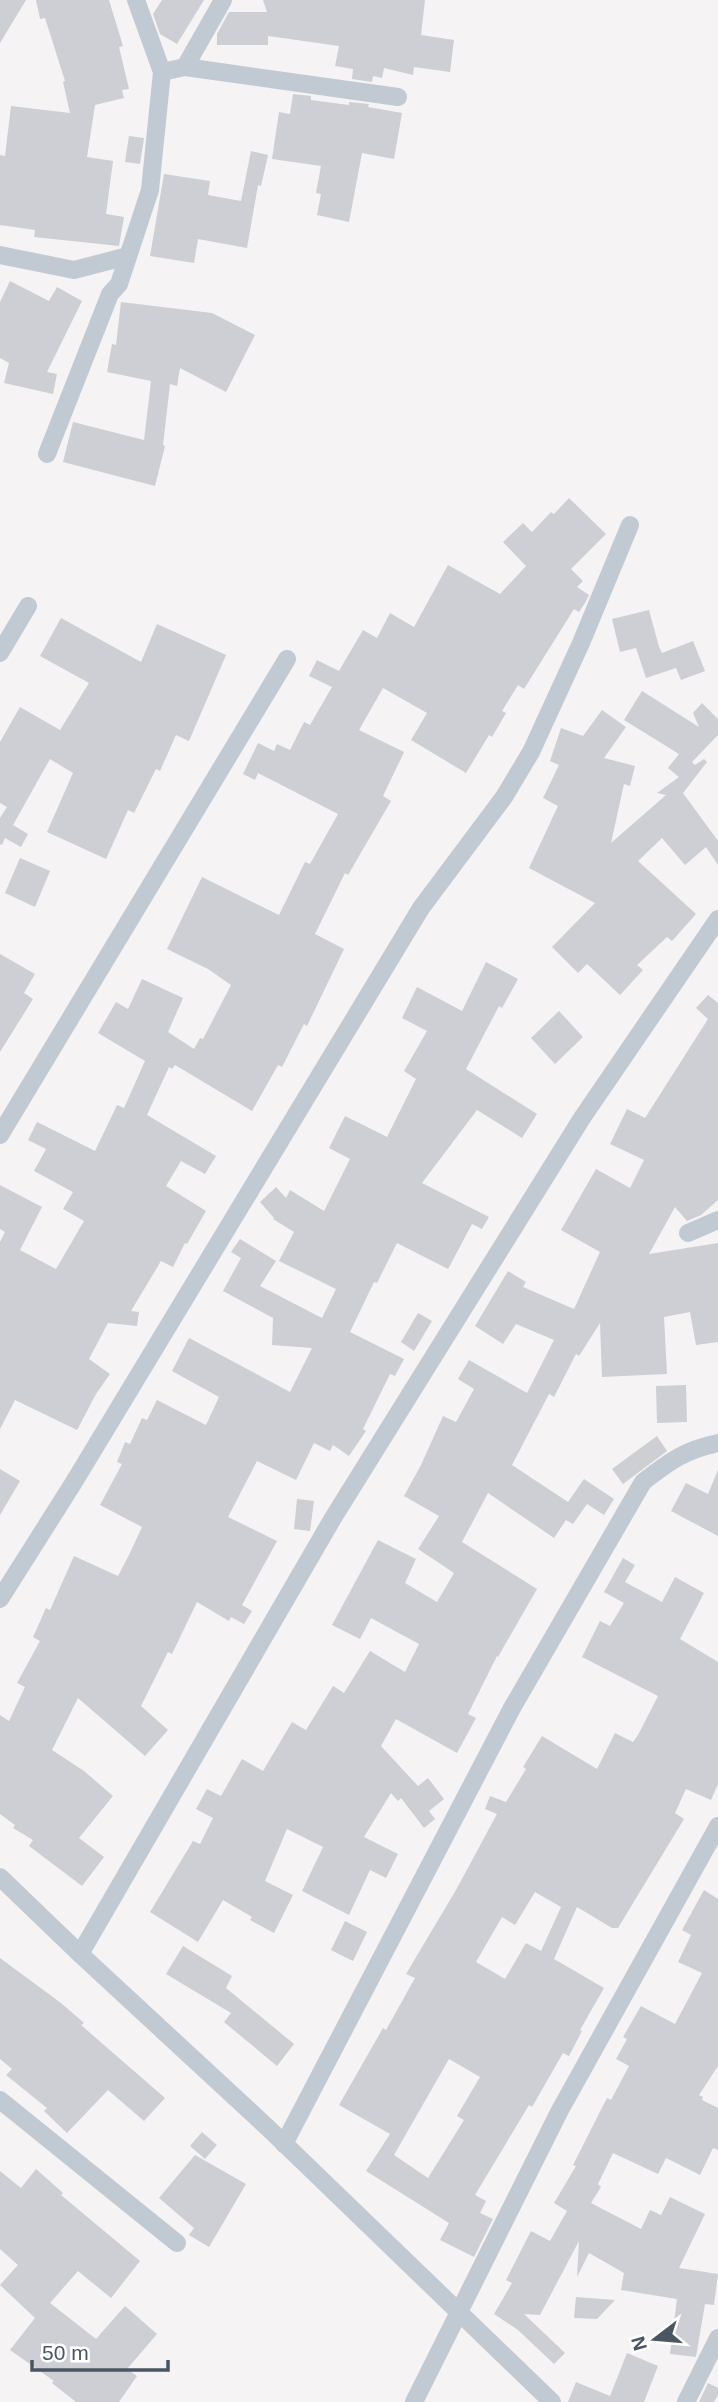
<svg xmlns="http://www.w3.org/2000/svg" width="718" height="2402" font-family="Arial,sans-serif">
<style>
.building{fill:#cdcfd5;fill-rule:evenodd}
.lines{fill:none;stroke-linecap:round;stroke-linejoin:round}
.minor{stroke:#c1cad2;stroke-width:18}
</style>
<rect width="100%" height="100%" fill="#f5f3f3"/>
<g class="building">
<polygon points="0,0 26,0 0,43"/>
<polygon points="36,0 109,0 123,46 119,47 129,89 122,90 124,98 95,105 87,157 113,161 106,214 124,217 119,246 34,237 35,230 0,225 0,155 5,156 11,106 70,113 63,82 65,81 45,18 40,19"/>
<polygon points="162,0 204,0 177,44 160,34 153,14"/>
<polygon points="263,0 425,0 421,35 454,40 450,72 414,67 413,75 384,68 382,78 373,76 372,82 352,79 353,69 335,66 339,46 268,36 268,45 217,45 217,34 229,12 267,12"/>
<polygon points="293,94 311,96 311,100 349,105 349,102 369,104 368,107 402,113 394,159 362,153 349,222 317,215 321,194 316,193 321,166 272,159 279,112 290,114"/>
<polygon points="129,136 144,138 140,164 125,162"/>
<polygon points="251,151 268,155 261,186 258,185 247,248 198,239 194,263 150,256 164,174 210,181 208,195 241,201"/>
<polygon points="10,281 49,301 57,287 82,301 47,372 57,374 53,394 4,383 9,363 0,358 0,302"/>
<polygon points="121,302 212,313 255,335 226,392 180,368 177,386 170,384 163,445 165,446 155,486 63,462 73,422 144,440 151,381 107,372 112,344 116,345"/>
<polygon points="569,498 606,534 571,569 583,581 577,587 589,595 585,603 579,612 574,609 524,689 518,685 502,711 506,713 492,737 489,735 466,773 411,740 427,713 383,688 359,730 404,752 383,796 391,801 348,875 345,873 315,934 344,949 307,1026 304,1024 282,1067 278,1065 252,1111 175,1065 172,1069 169,1067 147,1115 216,1156 205,1174 181,1161 166,1186 206,1211 187,1244 185,1243 173,1267 161,1261 131,1311 139,1312 137,1326 108,1323 89,1359 110,1374 96,1394 77,1430 15,1400 0,1429 0,1242 5,1232 0,1229 0,1185 42,1207 20,1250 56,1269 84,1221 63,1209 73,1192 34,1171 46,1149 28,1140 37,1122 95,1151 117,1105 124,1108 145,1061 98,1033 116,1002 128,1009 142,979 183,998 168,1032 194,1049 200,1038 203,1039 231,985 208,969 167,949 202,877 279,915 305,862 310,864 338,814 258,773 255,780 243,774 258,743 274,751 277,744 290,750 304,722 310,725 332,687 309,676 317,660 339,671 363,630 377,638 390,613 414,627 448,565 500,594 526,566 503,542 523,523 532,532 551,512 554,514"/>
<polygon points="649,610 659,647 662,653 693,641 705,671 681,680 676,668 646,678 636,648 620,652 612,619"/>
<polygon points="61,618 141,662 157,624 226,655 189,741 176,735 160,771 156,769 134,813 128,810 106,859 47,832 73,773 50,759 13,825 28,834 21,847 5,838 2,845 0,844 0,818 7,807 0,803 0,742 20,707 60,730 89,683 40,656"/>
<polygon points="642,691 699,727 693,713 702,703 718,719 718,735 692,762 695,765 704,759 707,762 683,793 718,841 718,865 706,847 685,865 662,838 638,861 696,914 672,941 667,937 637,965 643,970 620,995 587,964 578,973 552,947 595,903 529,868 558,806 543,798 559,765 550,761 561,728 583,736 602,710 626,727 604,758 635,766 630,786 624,784 611,843 666,795 657,793 679,777 668,768 679,754 624,720"/>
<polygon points="20,858 50,871 35,907 5,893"/>
<polygon points="0,954 35,974 24,993 33,999 0,1052"/>
<polygon points="486,962 518,979 502,1008 499,1006 466,1069 537,1114 522,1138 477,1110 422,1183 489,1217 482,1229 472,1224 448,1269 397,1243 377,1283 374,1282 350,1332 404,1359 395,1376 390,1374 363,1429 366,1431 349,1456 333,1445 330,1451 314,1443 296,1480 257,1461 228,1517 277,1541 242,1605 252,1611 244,1624 231,1617 229,1621 197,1602 172,1654 168,1652 141,1706 168,1730 145,1756 78,1698 52,1750 84,1771 113,1796 79,1838 104,1857 82,1886 29,1846 33,1840 13,1828 15,1825 0,1814 0,1715 9,1721 25,1687 17,1683 40,1641 33,1637 46,1608 50,1610 74,1556 118,1576 129,1555 142,1527 100,1505 122,1464 117,1462 125,1442 130,1444 142,1418 147,1420 157,1400 206,1425 219,1397 172,1371 189,1338 290,1392 312,1348 272,1345 273,1318 223,1291 241,1258 231,1252 240,1239 276,1261 260,1286 322,1318 336,1289 279,1261 294,1232 273,1219 274,1218 260,1202 276,1187 286,1198 290,1190 324,1211 350,1159 329,1148 345,1116 387,1137 416,1079 404,1071 427,1031 402,1018 417,987 462,1011"/>
<polygon points="708,995 718,1003 718,1200 701,1215 687,1221 675,1207 649,1254 718,1243 718,1342 696,1345 690,1312 664,1317 667,1374 602,1377 600,1323 579,1356 576,1354 554,1397 549,1394 512,1465 568,1502 584,1479 614,1499 604,1515 587,1504 573,1524 566,1520 554,1538 488,1493 462,1542 537,1589 498,1657 497,1656 468,1714 476,1718 457,1753 396,1719 381,1746 418,1786 428,1778 444,1799 429,1811 435,1819 424,1828 401,1798 398,1801 391,1793 364,1837 398,1854 386,1878 370,1870 349,1915 302,1891 323,1847 287,1829 265,1881 293,1895 274,1933 250,1920 252,1917 223,1900 198,1942 150,1912 193,1841 200,1844 213,1818 196,1809 207,1789 221,1796 242,1759 263,1771 292,1722 306,1730 333,1686 344,1693 370,1651 405,1672 419,1644 371,1618 360,1639 332,1625 378,1540 416,1559 405,1583 437,1602 454,1573 418,1549 439,1516 404,1496 421,1465 443,1416 456,1422 474,1389 458,1379 469,1360 527,1393 554,1340 516,1324 503,1344 475,1326 508,1271 526,1282 523,1287 574,1309 600,1252 561,1230 596,1169 630,1188 644,1160 610,1144 627,1109 645,1118 708,1019 696,1008"/>
<polygon points="559,1011 583,1037 555,1064 531,1038"/>
<polygon points="418,1313 432,1321 414,1351 401,1342"/>
<polygon points="686,1385 687,1422 657,1423 656,1386"/>
<polygon points="657,1436 667,1451 623,1484 612,1469"/>
<polygon points="0,1469 20,1481 0,1515"/>
<polygon points="718,1470 718,1536 671,1511 686,1483 708,1494"/>
<polygon points="297,1499 314,1501 310,1531 294,1529"/>
<path d="M 623,1558 L 635,1565 L 625,1582 L 662,1602 L 675,1577 L 704,1593 L 680,1639 L 718,1662 L 718,1784 L 711,1800 L 686,1789 L 675,1813 L 684,1819 L 618,1928 L 612,1928 L 577,1907 L 554,1959 L 604,1988 L 580,2030 L 582,2031 L 569,2056 L 563,2053 L 532,2107 L 529,2105 L 475,2195 L 486,2201 L 480,2213 L 493,2219 L 474,2257 L 440,2240 L 449,2223 L 366,2171 L 390,2134 L 339,2105 L 383,2028 L 386,2030 L 415,1978 L 406,1974 L 456,1890 L 497,1814 L 485,1809 L 490,1796 L 506,1802 L 526,1769 L 523,1767 L 542,1736 L 597,1769 L 615,1733 L 633,1742 L 638,1735 L 658,1696 L 582,1657 L 600,1621 L 610,1626 L 624,1603 L 604,1592 ZM 535,1892 L 561,1907 L 541,1951 L 526,1943 L 505,1979 L 476,1962 L 502,1917 L 515,1925 ZM 449,2059 L 480,2077 L 457,2116 L 464,2120 L 428,2178 L 394,2155 Z"/>
<polygon points="704,1890 718,1899 718,2066 699,2095 703,2097 702,2100 718,2108 718,2150 713,2148 700,2175 666,2158 658,2174 613,2153 598,2184 601,2187 591,2203 641,2229 650,2210 661,2215 670,2197 705,2214 679,2268 718,2274 714,2305 705,2304 696,2357 670,2354 677,2299 621,2290 624,2273 589,2253 577,2277 579,2241 540,2315 524,2314 565,2353 554,2364 518,2330 494,2314 512,2283 506,2280 531,2231 550,2241 567,2211 554,2203 576,2166 573,2165 607,2098 611,2100 629,2066 616,2059 627,2039 623,2037 641,2006 675,2024 702,1973 678,1962 691,1935 682,1930"/>
<polygon points="345,1921 367,1932 353,1961 331,1950"/>
<polygon points="183,1946 232,1976 226,1988 294,2044 277,2066 224,2022 231,2013 166,1974"/>
<polygon points="0,1958 61,2003 84,2023 81,2025 165,2098 144,2121 108,2090 67,2133 44,2111 47,2108 6,2075 12,2069 0,2059"/>
<polygon points="202,2132 217,2145 205,2159 190,2146"/>
<polygon points="195,2155 246,2184 209,2247 189,2235 194,2228 159,2198"/>
<polygon points="36,2169 63,2193 61,2195 140,2261 111,2298 78,2271 50,2303 96,2339 125,2306 157,2334 127,2369 137,2376 119,2402 76,2402 52,2383 54,2381 10,2350 35,2318 0,2285 18,2265 0,2249 0,2171 21,2188"/>
<polygon points="576,2297 615,2300 597,2319 574,2318"/>
<polygon points="627,2353 658,2366 644,2402 568,2402 576,2382 610,2396"/>
<polygon points="708,2383 718,2388 718,2395 714,2402 699,2402"/>
</g>
<g class="lines">
<g class="minor">
<polyline points="185,67 223,0"/>
<polyline points="162,72 185,67 398,97"/>
<polyline points="0,255 74,270 128,256"/>
<polyline points="47,454 110,294 119,284 150,190 162,72 136,0"/>
<polyline points="0,653 28,606"/>
<polyline points="0,1135 287,659"/>
<polyline points="688,1233 718,1220"/>
<polyline points="0,1599 74,1482 421,908 504,797 531,752 581,643 630,525"/>
<polyline points="0,1877 80,1954 267,2127 552,2402"/>
<polyline points="80,1954 333,1518 582,1118 718,919"/>
<polyline points="0,2100 177,2243"/>
<path d="M 284,2144 L 512,1708 L 643,1482 C 670,1461 685,1450 718,1443"/>
<polyline points="414,2402 559,2112 718,1826"/>
<polyline points="686,2402 718,2338"/>
</g>
</g>
<g transform="translate(655 2339) rotate(254)" stroke="#ffffff" stroke-width="5" paint-order="stroke">
<path d="M0-5L12 26L0 18L-12 26Z" fill="#4a5661"/>
<text y="-10" font-size="19" font-weight="bold" text-anchor="middle" fill="#4a5661">N</text>
</g>
<path d="M32 2360v10h136v-10" fill="none" stroke="#4a5661" stroke-width="3.5"/>
<text x="42" y="2360" font-size="21" fill="#4a5661" stroke="#ffffff" stroke-width="5" paint-order="stroke">50 m</text>
</svg>
